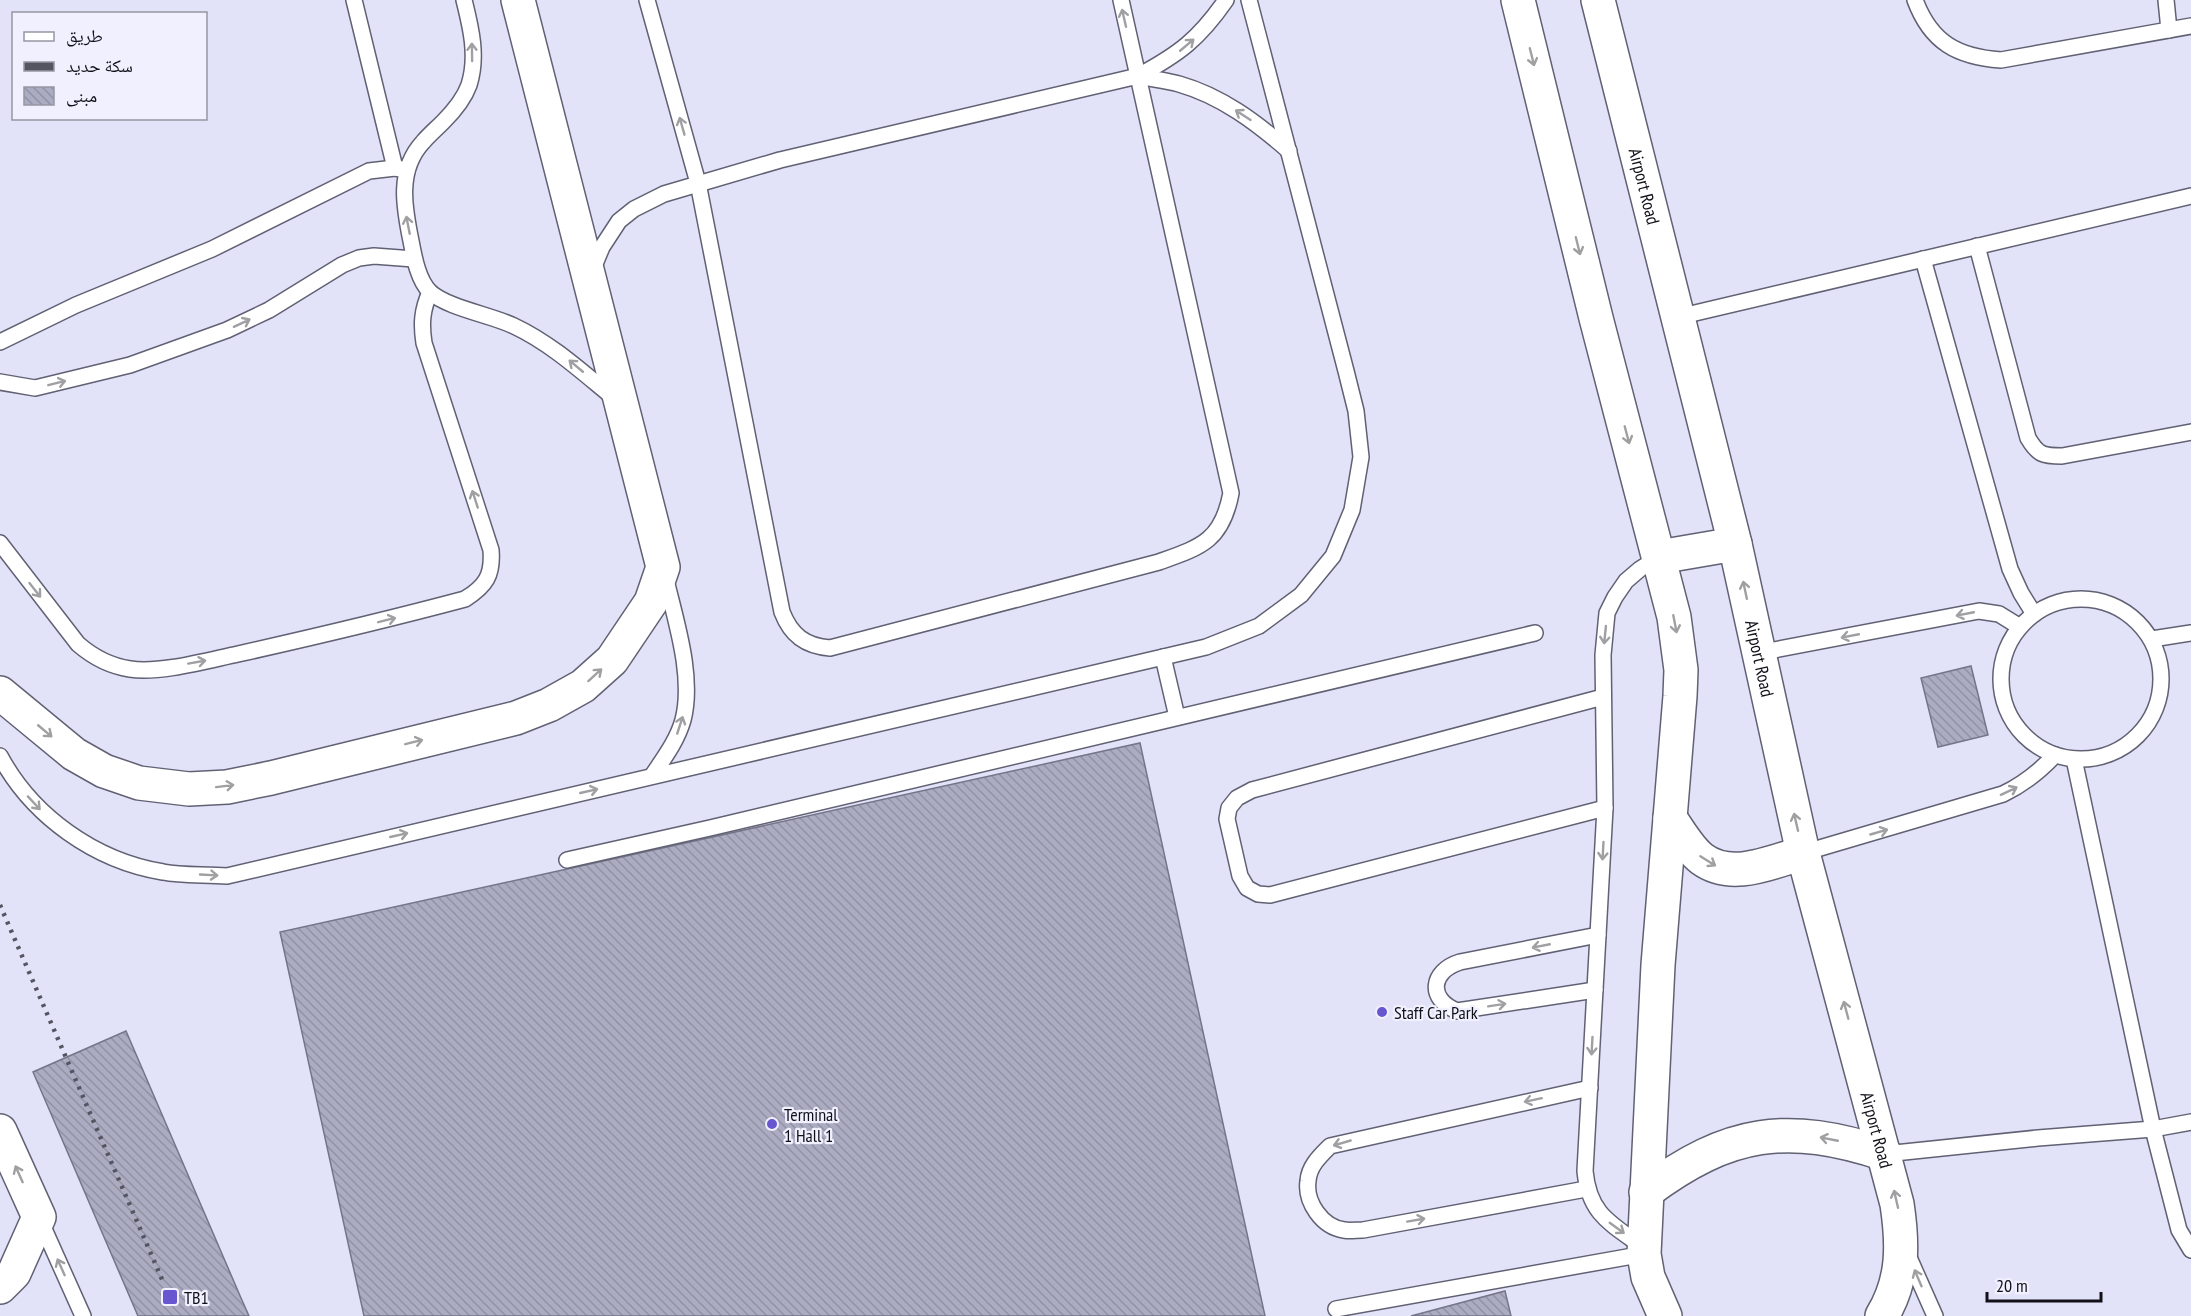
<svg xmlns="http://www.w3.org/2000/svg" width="2191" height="1316" font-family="'PT Sans Narrow','Noto Naskh Arabic',sans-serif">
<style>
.building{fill:url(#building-back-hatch);stroke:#757589;stroke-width:1.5}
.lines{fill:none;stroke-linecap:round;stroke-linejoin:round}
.lane-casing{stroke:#616174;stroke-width:18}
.secondary-casing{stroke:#616174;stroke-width:36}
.lane{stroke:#fff;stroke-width:15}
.secondary{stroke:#fff;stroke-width:33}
.rail{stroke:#555461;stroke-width:4.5;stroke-dasharray:3 6;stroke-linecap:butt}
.oneway{stroke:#a0a0a3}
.poi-dot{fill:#6856d0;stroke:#f0f0fe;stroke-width:2}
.labels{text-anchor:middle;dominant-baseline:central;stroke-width:4.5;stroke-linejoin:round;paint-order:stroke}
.street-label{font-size:18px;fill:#121119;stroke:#f0f0fe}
.poi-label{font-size:18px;fill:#121119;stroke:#f0f0fe;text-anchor:start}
</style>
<defs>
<pattern id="building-back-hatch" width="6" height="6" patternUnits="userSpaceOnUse" patternTransform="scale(1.5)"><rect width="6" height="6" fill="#ababc1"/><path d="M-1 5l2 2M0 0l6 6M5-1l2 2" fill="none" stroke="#9292a5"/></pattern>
</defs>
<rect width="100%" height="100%" fill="#e2e2f9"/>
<g class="building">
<polygon points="1971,666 1988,735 1938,747 1921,678"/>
<polygon points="1140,743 1265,1316 364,1316 280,932"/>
<polygon points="126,1031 241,1298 249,1316 138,1316 33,1072"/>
<polygon points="1505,1291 1511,1316 1411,1316"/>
</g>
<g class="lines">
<defs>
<g id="lane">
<polyline points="354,0 395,168"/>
<path d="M 464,0 C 471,28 478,57 469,85 C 464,99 453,112 443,122 C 436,129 429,135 423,142 C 397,170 404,207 411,241 C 414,257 418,280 430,292 C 448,308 491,315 514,326 C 552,344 582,372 614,398"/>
<path d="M 647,0 L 698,183 L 782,612 C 791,635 805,646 830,648 L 1159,562 C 1201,547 1222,541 1231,493 L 1121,0"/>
<path d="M 1915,0 C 1931,43 1958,57 2001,60 L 2191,26"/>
<polyline points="2166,0 2169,30"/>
<path d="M 1138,76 C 1151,79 1166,80 1179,84 C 1221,96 1256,122 1289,151"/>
<path d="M 1977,246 L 2028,438 C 2038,455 2043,456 2062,456 L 2191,432"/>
<polyline points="1923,259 2010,569 2021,593 2034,614"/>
<path d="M 592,271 L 602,247 L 619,221 L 634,209 L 664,194 L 780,160 L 1138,76 C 1179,54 1199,39 1226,0"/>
<polyline points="1678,317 2191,196"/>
<polyline points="0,342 76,305 212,249 369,171 395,168 407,170"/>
<polyline points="0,382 35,388 130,365 227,330 269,310 342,265 359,258 374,256 414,259"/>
<path d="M 0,543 L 78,644 C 93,657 110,666 130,669 C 159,674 209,660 238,654 C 314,637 390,619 465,599 C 486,586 493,575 491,550 L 424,343 C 421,324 422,310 430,292"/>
<circle cx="2081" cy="679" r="80"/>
<polyline points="2152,639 2191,633"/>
<polyline points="1758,653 1979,611 1999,614 2020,627"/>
<polyline points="1163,657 1177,717"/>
<polyline points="1603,697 1252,790 1237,798 1229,808 1227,819 1240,876 1247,888 1258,894 1270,895 1605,808"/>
<path d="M 0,756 C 32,816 95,861 163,872 C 183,876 206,874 227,876 L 1206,647 L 1259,626 L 1301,595 L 1333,556 L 1352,510 L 1361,457 L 1356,411 L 1346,371 L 1249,0"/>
<polyline points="2074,759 2153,1129 2179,1230 2191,1250"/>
<path d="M 652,776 C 664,758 677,741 683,720 C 694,677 676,622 666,580"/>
<path d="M 1803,853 L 2003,794 C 2024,784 2039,772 2055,755"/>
<polyline points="567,860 710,828 1535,633"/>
<path d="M 1595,990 L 1457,1011 C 1427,999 1431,971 1460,962 L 1598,935"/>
<polyline points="1885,1154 2038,1138 2153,1129 2191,1122"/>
<path d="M 1586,1189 L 1363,1230 C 1356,1230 1350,1231 1344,1230 C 1322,1227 1305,1202 1308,1181 C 1309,1166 1320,1156 1330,1146 L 1590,1088"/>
<polyline points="40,1220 83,1316"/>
<path d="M 1643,1247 C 1610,1223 1589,1214 1585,1171 L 1605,808 L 1603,655 L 1607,613 L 1615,597 L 1626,581 L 1640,569 L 1659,557"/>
<polyline points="1907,1253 1935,1316"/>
<polyline points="1336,1309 1644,1254"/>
</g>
<g id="secondary">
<polyline points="1518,0 1596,318 1674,617 1681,670 1680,696 1658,965 1644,1254 1648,1277 1665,1316"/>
<path id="s1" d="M 1598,0 L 1735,544 L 1803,853 L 1897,1204 C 1903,1244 1904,1280 1882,1316"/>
<polyline points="1659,557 1735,544"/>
<polyline points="0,693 74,754 104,771 139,783 189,789 227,787 271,778 516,718 549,705 583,686 612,660 651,602 663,567 518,0"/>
<path d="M 1670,818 C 1680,832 1689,849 1702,859 C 1732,881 1771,862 1803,853"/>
<polyline points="0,1131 39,1217 14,1273 0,1287"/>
<path d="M 1646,1192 C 1729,1130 1787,1122 1885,1154"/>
</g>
</defs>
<use href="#lane" class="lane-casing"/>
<use href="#secondary" class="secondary-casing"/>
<use href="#lane" class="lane"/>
<use href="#secondary" class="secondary"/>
<polyline class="rail" points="0,905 164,1284"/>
</g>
<defs><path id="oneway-shaft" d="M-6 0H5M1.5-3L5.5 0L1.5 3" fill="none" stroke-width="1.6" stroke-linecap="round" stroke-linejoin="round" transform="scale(1.5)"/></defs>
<g class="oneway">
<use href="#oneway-shaft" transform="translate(1124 18) rotate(-103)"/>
<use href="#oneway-shaft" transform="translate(1187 45) rotate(-40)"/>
<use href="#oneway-shaft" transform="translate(472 52) rotate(-91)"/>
<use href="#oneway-shaft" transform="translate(1532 57) rotate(76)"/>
<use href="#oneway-shaft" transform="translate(1243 115) rotate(-147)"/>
<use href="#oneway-shaft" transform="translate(682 126) rotate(-106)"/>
<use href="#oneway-shaft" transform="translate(408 225) rotate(-101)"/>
<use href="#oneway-shaft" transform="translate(1578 246) rotate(76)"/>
<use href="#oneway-shaft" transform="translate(242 323) rotate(-25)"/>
<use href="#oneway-shaft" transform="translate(576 366) rotate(-140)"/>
<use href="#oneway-shaft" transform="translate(57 383) rotate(-14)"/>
<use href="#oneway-shaft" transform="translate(1627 435) rotate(75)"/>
<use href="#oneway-shaft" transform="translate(475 499) rotate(-108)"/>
<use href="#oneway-shaft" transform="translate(35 590) rotate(52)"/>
<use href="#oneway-shaft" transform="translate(1745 590) rotate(-102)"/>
<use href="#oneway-shaft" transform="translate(1965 614) rotate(169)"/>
<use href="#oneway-shaft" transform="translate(387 620) rotate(-14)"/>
<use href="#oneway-shaft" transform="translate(1675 624) rotate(79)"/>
<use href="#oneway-shaft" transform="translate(1605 635) rotate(96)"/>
<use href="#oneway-shaft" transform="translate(1850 636) rotate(169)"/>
<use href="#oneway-shaft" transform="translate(197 662) rotate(-10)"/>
<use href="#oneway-shaft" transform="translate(595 675) rotate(-42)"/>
<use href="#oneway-shaft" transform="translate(680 725) rotate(-72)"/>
<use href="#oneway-shaft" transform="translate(45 731) rotate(40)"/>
<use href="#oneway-shaft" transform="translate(414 742) rotate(-14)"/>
<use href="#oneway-shaft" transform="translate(225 786) rotate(-7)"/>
<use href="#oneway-shaft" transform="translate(589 791) rotate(-13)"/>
<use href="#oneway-shaft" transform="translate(2009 791) rotate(-25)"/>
<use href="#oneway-shaft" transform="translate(34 803) rotate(47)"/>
<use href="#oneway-shaft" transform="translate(1796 822) rotate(-103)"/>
<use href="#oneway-shaft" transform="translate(1879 832) rotate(-16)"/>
<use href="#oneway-shaft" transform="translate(399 835) rotate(-13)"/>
<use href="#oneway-shaft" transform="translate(1603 851) rotate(93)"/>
<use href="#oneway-shaft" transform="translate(1708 861) rotate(32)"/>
<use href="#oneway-shaft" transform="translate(209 875) rotate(3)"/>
<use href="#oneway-shaft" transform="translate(1541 946) rotate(169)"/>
<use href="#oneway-shaft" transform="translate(1497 1005) rotate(-9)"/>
<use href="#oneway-shaft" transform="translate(1846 1010) rotate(-105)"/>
<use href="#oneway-shaft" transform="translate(1592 1046) rotate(93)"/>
<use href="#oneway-shaft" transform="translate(1533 1100) rotate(168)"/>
<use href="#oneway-shaft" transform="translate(1829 1139) rotate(-169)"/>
<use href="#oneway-shaft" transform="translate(1342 1143) rotate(164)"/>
<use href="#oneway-shaft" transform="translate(19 1174) rotate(-114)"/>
<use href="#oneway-shaft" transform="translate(1896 1199) rotate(-103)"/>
<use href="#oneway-shaft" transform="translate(1416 1220) rotate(-10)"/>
<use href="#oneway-shaft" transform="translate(1617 1228) rotate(36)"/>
<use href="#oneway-shaft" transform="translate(61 1267) rotate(-114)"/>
<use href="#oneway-shaft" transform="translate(1918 1278) rotate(-113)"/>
</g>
<g class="poi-dot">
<circle cx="1382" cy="1012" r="6"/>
<circle cx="772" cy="1124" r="6"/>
<rect x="162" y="1289" width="16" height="16" rx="3"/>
</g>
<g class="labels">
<g class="street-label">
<text stroke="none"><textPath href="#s1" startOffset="192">Airport Road</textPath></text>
<text stroke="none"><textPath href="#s1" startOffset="678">Airport Road</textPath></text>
<text stroke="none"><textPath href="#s1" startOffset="1164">Airport Road</textPath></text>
</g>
<g class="poi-label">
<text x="1394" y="1012">Staff Car Park</text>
<text x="784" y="1114">Terminal<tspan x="784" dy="21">1 Hall 1</tspan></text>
<text x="184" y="1297">TB1</text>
</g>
</g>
<rect x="12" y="12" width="195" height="108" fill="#f0f0fe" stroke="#9797a2" stroke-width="1.5"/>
<rect x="24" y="32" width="30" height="9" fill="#ffffff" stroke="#9797a2" stroke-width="1.5"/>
<text x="66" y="42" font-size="18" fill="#121119">طريق</text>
<rect x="24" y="62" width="30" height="9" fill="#555461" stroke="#9797a2" stroke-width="1.5"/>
<text x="66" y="72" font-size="18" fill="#121119">سكة حديد</text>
<rect x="24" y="87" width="30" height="18" fill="url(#building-back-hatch)" stroke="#9797a2" stroke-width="1.5"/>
<text x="66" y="102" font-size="18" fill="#121119">مبنى</text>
<path d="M1987 1292v9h114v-9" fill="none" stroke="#121119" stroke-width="3"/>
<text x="1996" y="1292" font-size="18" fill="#121119" stroke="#f0f0fe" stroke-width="4.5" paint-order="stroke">20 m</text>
</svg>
